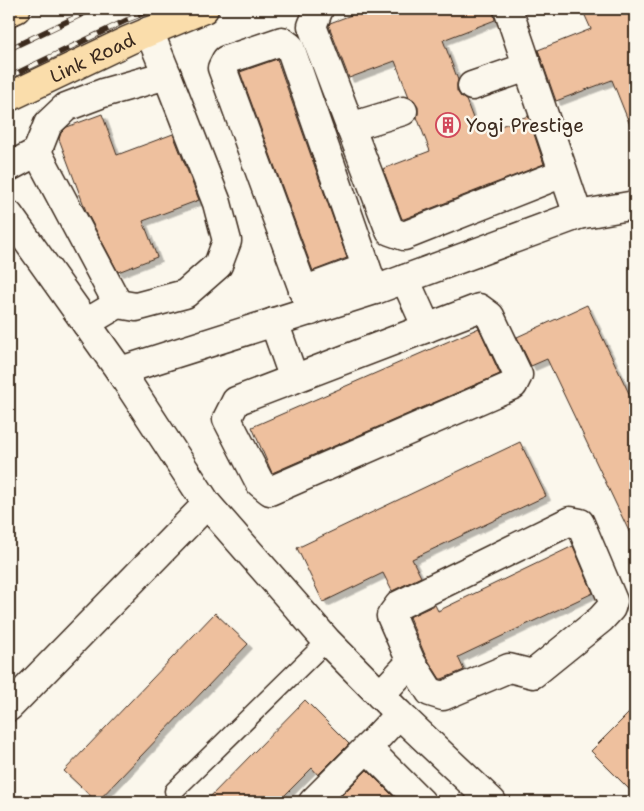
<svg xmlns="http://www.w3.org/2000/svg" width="644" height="811" font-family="'Shantell Sans',sans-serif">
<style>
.building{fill:#eec09e;stroke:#3b2a1e;filter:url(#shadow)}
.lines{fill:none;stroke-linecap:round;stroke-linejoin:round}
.lane-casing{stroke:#3b2a1e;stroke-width:21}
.street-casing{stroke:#3b2a1e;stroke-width:31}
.primary-casing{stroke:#3b2a1e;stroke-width:31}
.lane{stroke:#fbf7ec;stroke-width:18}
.street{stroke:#fbf7ec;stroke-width:28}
.primary{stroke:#faddab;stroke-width:28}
.rail-casing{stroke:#3b2a1e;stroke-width:5.5}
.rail{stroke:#fbf7ec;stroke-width:4;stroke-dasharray:11;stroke-linecap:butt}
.labels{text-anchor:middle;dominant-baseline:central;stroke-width:5;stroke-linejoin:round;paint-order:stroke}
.street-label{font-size:19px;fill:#3b2a1e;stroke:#fbf7ec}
.poi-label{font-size:19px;fill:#3b2a1e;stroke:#fbf7ec;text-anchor:start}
</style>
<defs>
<filter id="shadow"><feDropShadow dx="4.5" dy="4.5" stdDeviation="0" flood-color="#0004"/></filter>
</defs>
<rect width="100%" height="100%" fill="#fbf7ec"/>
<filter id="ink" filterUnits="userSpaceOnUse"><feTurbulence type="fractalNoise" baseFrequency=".02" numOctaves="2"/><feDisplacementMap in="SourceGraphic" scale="10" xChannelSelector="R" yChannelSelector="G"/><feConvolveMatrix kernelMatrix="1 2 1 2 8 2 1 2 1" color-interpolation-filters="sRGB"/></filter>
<g filter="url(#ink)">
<g class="building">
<polygon points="367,9 493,9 495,20 443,40 458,80 457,84 457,91 461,97 466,100 479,134 528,116 544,164 404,219 402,219 383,169 430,151 417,117 418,114 418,106 414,100 409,97 395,61 349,78 329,26 330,23"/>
<polygon points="582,9 635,9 635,135 634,135 612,80 556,101 538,50 591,29"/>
<polygon points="277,59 347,258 313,271 240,72"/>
<polygon points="102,114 117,155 173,134 199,200 143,221 157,257 118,272 86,211 59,139 61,133 67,127"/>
<polygon points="587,305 635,406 635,544 547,359 531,366 517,337"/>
<polygon points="479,328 500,374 272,473 252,427"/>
<polygon points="520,442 546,496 412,559 421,577 392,591 383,573 323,602 297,548"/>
<polygon points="573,546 593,593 458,657 464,670 442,679 440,679 425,655 409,617 435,605 438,611"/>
<polygon points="215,613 248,644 97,802 64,771"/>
<polygon points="305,700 349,744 318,775 312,768 278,802 205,802"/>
<polygon points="635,707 635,795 591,751"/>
<polygon points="367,770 399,802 345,802 340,797"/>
</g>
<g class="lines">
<defs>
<polyline id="lane" points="174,791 327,641"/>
<g id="street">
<polyline points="319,9 312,26 390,231 404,236 563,173"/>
<polyline points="508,9 578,215"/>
<polyline points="149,31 167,75"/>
<polyline points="472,86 527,67"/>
<polyline points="350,127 403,111"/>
<polyline points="37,152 118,304"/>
<polyline points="9,167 37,152 48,124 66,107 103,93 167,75 217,203 227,241 218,265 185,294 136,307 118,304 86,323"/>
<polyline points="9,215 120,371 207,504 327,641 399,714 492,802"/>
<polyline points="405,279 427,328"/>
<polyline points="303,291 366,268"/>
<polygon points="479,308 490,316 518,375 513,385 270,491 260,483 227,419 236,401"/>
<polyline points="311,311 222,68 226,60 282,41 290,47 369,275 375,290"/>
<polyline points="274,322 294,379"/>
<polyline points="120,371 375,290 578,215 635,205"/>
<polyline points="380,695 411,662 391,616 399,605 570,521 580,523 613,601 611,608 601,619 533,674 509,668 443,696 430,692 411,662"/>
<polyline points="9,707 207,504"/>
<polyline points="367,748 421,802"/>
<polyline points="313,802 372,743 399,714"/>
</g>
<g id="primary">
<polyline points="9,12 16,9"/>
<path id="s1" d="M 9,97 L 129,40 L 204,9"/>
</g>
</defs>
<use href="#lane" class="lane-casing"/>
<use href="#street" class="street-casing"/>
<use href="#primary" class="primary-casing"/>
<use href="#lane" class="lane"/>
<use href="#street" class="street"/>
<use href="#primary" class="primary"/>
<defs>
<g id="rail">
<polyline points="9,49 93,9"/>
<polyline points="9,77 127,20 155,9"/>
</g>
</defs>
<use href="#rail" class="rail-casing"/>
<use href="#rail" class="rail"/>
</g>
</g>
<defs>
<symbol id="building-ring" viewBox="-11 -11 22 22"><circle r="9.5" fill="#fbf7ec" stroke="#d1495b" stroke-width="1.5"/><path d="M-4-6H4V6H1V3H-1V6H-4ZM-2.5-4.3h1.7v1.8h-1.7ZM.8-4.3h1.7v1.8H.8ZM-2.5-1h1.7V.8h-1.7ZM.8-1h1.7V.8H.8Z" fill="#d1495b"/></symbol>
</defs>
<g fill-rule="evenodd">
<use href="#building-ring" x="434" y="111" width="28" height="28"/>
</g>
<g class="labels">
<g class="street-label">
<text stroke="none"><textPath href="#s1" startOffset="92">Link Road</textPath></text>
</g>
<g class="poi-label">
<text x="466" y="125">Yogi Prestige</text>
</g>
</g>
<rect width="644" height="811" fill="none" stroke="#fbf7ec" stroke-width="30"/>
<rect x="15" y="15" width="614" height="781" fill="none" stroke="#3b2a1e" stroke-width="2" filter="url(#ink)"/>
</svg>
